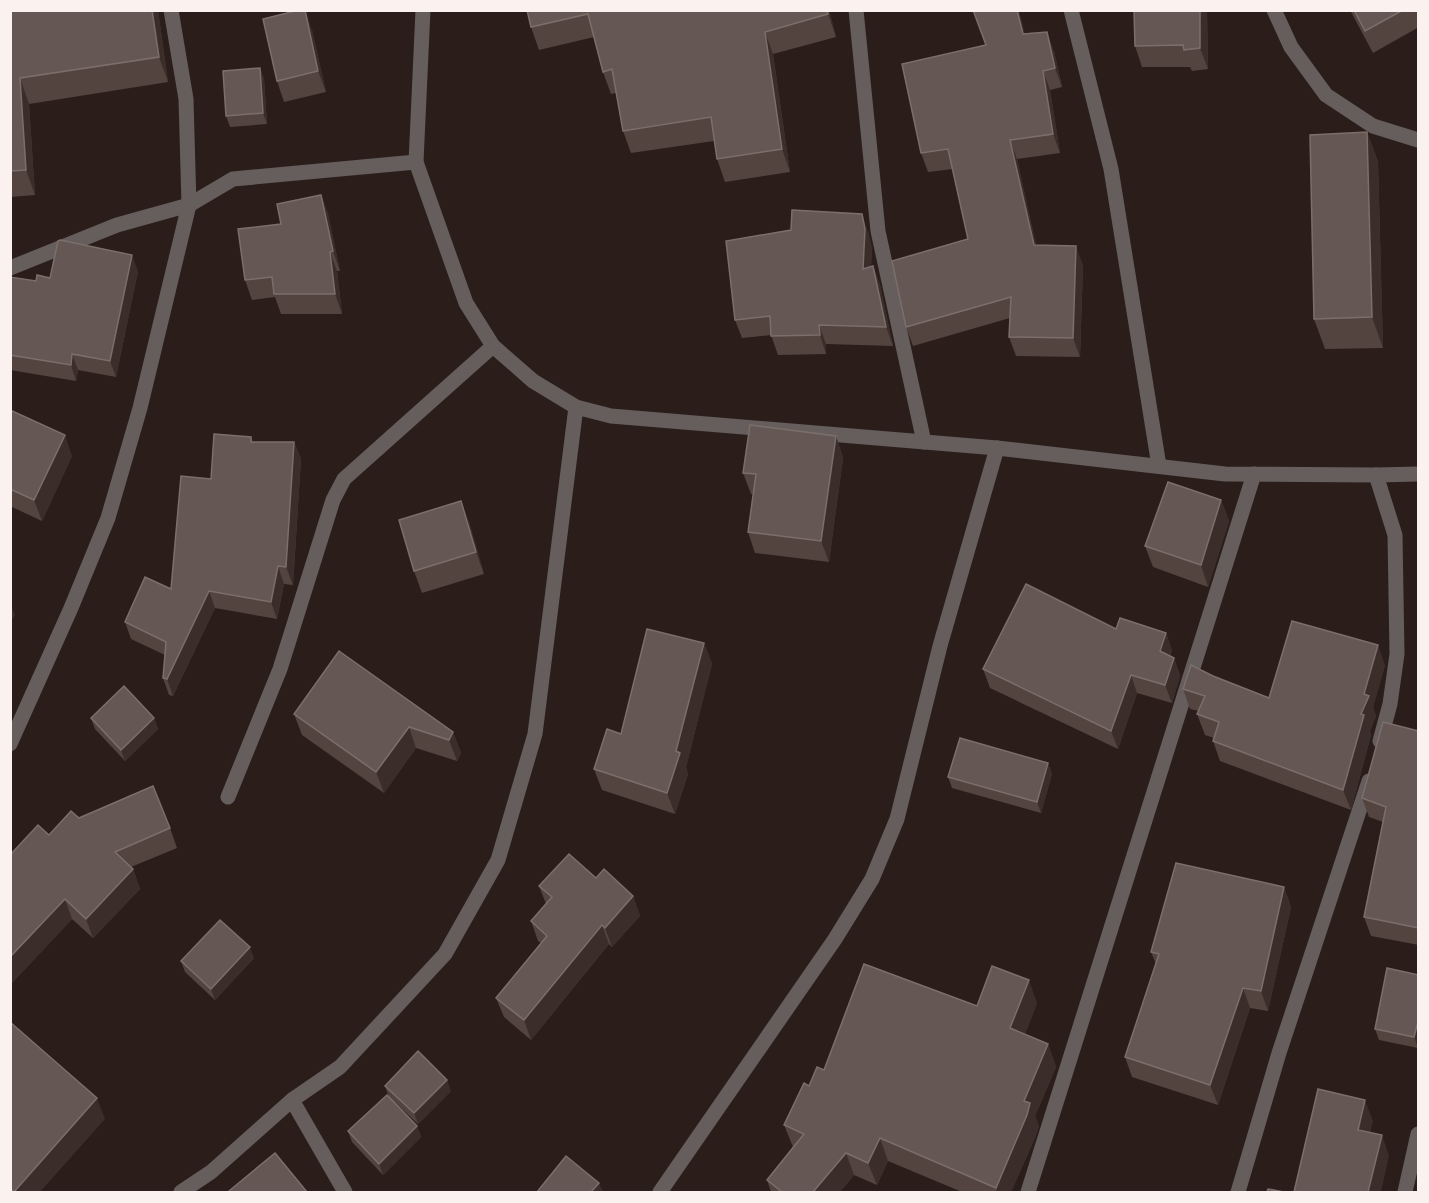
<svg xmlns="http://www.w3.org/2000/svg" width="1429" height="1203" font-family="Rubik,sans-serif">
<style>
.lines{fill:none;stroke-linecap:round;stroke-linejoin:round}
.minor{stroke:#655e5c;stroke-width:15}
.wall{fill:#534440}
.shaded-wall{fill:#3b2d29}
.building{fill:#655753;stroke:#7c6f6b;stroke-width:1.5}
</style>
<rect width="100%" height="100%" fill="#2b1d1a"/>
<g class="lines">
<g class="minor">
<polyline points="423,10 416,162 466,303 493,346 533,381 576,407 611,416 997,448 1225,474 1376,475 1418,474"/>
<polyline points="856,10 878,231 924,442"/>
<polyline points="1071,10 1111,169 1159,466"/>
<polyline points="1274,10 1291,47 1326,95 1373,126 1418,140"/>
<polyline points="10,268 117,225 189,205 233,179 416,162"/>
<polyline points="1376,475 1395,535 1397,654 1390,704 1380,741"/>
<polyline points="10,744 71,608 108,518 140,408 189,205 186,99 171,10"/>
<polyline points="228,797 280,669 333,500 344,479 493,346"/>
<polyline points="292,1100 345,1192"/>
<polyline points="181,1192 211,1172 292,1100 340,1067 445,954 498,860 535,734 576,407"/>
<polyline points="660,1192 835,939 872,879 897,819 940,646 997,448"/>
<polyline points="1028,1192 1254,474"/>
<polyline points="1238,1192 1279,1053 1369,781"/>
<polyline points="1405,1192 1418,1134"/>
</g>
</g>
<g class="wall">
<polygon points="10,10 158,10 168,82 29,104 35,195 10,197"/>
<polygon points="527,10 829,10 836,37 773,54 790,172 725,182 717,159 714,141 631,153 623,131 616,93 611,94 603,72 594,37 539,50 531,27"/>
<polygon points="1207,10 1208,69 1192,71 1190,67 1142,67 1135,46"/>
<polygon points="1350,10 1419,10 1419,27 1373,53"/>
<polygon points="312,30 326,92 284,102 277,81"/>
<polygon points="1025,34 1054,51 1062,87 1050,90 1060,153 1017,159 1036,245 1083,265 1080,357 1016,356 1009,337 1010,318 913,346 906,327 968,239 953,169 928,172 921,153"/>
<polygon points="260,68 264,79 267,124 230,127 226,116"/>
<polygon points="1367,132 1378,162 1383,348 1325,349 1314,319"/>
<polygon points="321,195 328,214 340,271 337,271 342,314 281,314 275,297 252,300 245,280 281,224"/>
<polygon points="868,232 872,248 871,267 873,266 880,285 893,346 826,344 826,354 778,355 771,335 742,338 735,320"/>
<polygon points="138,271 116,377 78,370 76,381 10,370 10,277 36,281 50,278"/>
<polygon points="10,410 72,456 42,521 10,506"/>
<polygon points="836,436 843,458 829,562 755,553 748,532 753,494 751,494 743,473"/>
<polygon points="251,437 253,442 294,442 301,459 293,585 284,584 277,619 215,608 173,696 169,695 163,678 165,655 131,639 125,622 171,589 211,479"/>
<polygon points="1221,500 1229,521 1208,587 1153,567 1145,546"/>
<polygon points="469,522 484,574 422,593 414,571"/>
<polygon points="1116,629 1166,633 1172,651 1170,656 1174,658 1180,676 1172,703 1137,693 1118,749 990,688 983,669"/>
<polygon points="704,643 712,664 686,767 688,774 675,814 602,790 594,769 621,734"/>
<polygon points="1385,665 1373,707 1376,716 1370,731 1371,735 1351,810 1220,761 1213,741 1214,738 1205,735 1197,714 1199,711 1190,709 1183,689 1213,676 1269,698"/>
<polygon points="294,714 453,732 461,753 457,761 416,748 384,793 302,735"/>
<polygon points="91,718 154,718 158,729 125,761 95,729"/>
<polygon points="1419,731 1419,945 1371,936 1364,917 1383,822 1369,817 1362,798"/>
<polygon points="1048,763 1052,774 1041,813 952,788 948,777"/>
<polygon points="79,818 170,828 177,848 131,867 133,869 140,889 93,938 72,919 10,985 10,855"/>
<polygon points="596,878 633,896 640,916 612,947 609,944 531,1040 504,1017 496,998 541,943 538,941 531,921 546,904 539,886"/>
<polygon points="1284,887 1291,907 1268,1011 1250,1008 1218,1105 1132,1077 1125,1057 1156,964 1151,952"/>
<polygon points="254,958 215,1000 185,972 181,961"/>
<polygon points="1419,975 1418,1048 1379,1040 1375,1029"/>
<polygon points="1037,1003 1025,1034 1048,1044 1056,1067 1035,1116 1039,1126 1035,1138 1011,1192 962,1192 888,1161 877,1185 854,1175 840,1192 771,1192 767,1180 793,1147 784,1125 809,1086 824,1070 977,1006"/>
<polygon points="385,1086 451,1091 418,1124 389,1097"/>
<polygon points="417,1126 421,1137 383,1175 352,1142 348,1131"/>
</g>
<g class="shaded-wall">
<polygon points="152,10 158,10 168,82 159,57"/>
<polygon points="305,10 312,30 326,92 318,71"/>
<polygon points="827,10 829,10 836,37 828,14"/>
<polygon points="1017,10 1019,10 1030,53 1023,34"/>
<polygon points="1200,10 1207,10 1208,69 1200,48"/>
<polygon points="765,32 773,54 790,172 782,149"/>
<polygon points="1047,32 1054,51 1062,87 1055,68"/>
<polygon points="260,68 264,79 267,124 263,113"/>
<polygon points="1043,71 1050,90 1060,153 1053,134"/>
<polygon points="20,78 29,104 35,195 26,170"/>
<polygon points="1367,132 1378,162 1383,348 1372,317"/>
<polygon points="1010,140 1017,159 1040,264 1034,245"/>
<polygon points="321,195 328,214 340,271 333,251"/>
<polygon points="862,214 868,232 872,248 870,288 863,269"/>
<polygon points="1076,246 1083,265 1080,357 1073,338"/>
<polygon points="330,252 337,271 342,314 335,294"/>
<polygon points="132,255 138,271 116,377 110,361"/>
<polygon points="873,266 880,285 893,346 886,327"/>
<polygon points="819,325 826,344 826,354 820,335"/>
<polygon points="72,354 78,370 76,381 71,365"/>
<polygon points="65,435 72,456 42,521 34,500"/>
<polygon points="836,436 843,458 829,562 821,541"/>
<polygon points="294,442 301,459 293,585 286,567"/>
<polygon points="1221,500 1229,521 1208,587 1201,565"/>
<polygon points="461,501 469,522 484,574 476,552"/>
<polygon points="278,566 284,584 277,619 271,602"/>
<polygon points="209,591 215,608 173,696 167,679"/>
<polygon points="10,603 15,615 10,624"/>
<polygon points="1166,633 1172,651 1166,669 1160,651"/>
<polygon points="704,643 712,664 686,767 688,774 675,814 667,793 676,751"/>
<polygon points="1378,645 1385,665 1373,707 1376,716 1370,731 1371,735 1351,810 1343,790 1364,694"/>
<polygon points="1174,658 1180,676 1172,703 1165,685"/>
<polygon points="1131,675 1137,693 1118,749 1111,731"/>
<polygon points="154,718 158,729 125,761 121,750"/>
<polygon points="409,727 416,748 384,793 376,772"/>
<polygon points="453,732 461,753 457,761 449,740"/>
<polygon points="1048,763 1052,774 1041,813 1037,802"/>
<polygon points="133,869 140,889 93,938 86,919"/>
<polygon points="1284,887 1291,907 1268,1011 1261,991"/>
<polygon points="633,896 640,916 612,947 605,928"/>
<polygon points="65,899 72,919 10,985 10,957"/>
<polygon points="602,925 609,944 531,1040 524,1020"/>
<polygon points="250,947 254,958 215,1000 211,989"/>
<polygon points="1029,980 1037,1003 1019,1051 1010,1028"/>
<polygon points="1243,988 1250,1008 1218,1105 1210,1085"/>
<polygon points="1419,1018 1418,1048 1414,1037"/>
<polygon points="1048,1044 1056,1067 1035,1116 1039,1126 1035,1138 1011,1192 997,1192 996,1188 1024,1101"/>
<polygon points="447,1080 451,1091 418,1124 414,1113"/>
<polygon points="97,1098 105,1119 40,1192 14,1192"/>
<polygon points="1365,1100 1373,1121 1366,1151 1358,1130"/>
<polygon points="417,1126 421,1137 383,1175 379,1164"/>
<polygon points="1382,1135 1389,1156 1381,1192 1368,1192"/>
<polygon points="880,1138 888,1161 877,1185 868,1163"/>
<polygon points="846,1153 854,1175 840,1192 813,1192"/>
<polygon points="599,1183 603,1192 591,1192"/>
</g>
<g class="building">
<polygon points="10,10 152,10 159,57 20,78 26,170 10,171"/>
<polygon points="299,10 305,10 318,71 277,81 263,19"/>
<polygon points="527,10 827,10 828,14 765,32 782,149 717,159 711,117 623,131 612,69 603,72 588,14 531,27"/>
<polygon points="973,10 1017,10 1023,34 1047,32 1055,68 1043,71 1053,134 1010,140 1034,245 1076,246 1073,338 1009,337 1011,297 906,327 892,261 968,239 948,149 921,153 902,64 986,45"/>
<polygon points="1134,10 1200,10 1200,48 1184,50 1183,45 1135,46"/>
<polygon points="1354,10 1403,10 1365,31"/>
<polygon points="260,68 263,113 226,116 223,71"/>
<polygon points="1367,132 1372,317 1314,319 1310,135"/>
<polygon points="321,195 333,251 330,252 335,294 274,294 272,277 245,280 238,229 281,224 277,204"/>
<polygon points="792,210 862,214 865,229 863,269 873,266 886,327 819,325 820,335 771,336 770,316 735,320 726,241 791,230"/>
<polygon points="60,240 132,255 110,361 72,354 71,365 10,355 10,277 36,281 37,275 50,278 58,241"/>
<polygon points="10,410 65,435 34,500 10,489"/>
<polygon points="750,425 836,436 821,541 748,532 756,474 743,473"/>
<polygon points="214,434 251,437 251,442 294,442 286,567 278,566 271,602 209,591 167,679 163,678 166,642 125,622 145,577 171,589 181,476 211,479"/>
<polygon points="1168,482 1221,500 1201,565 1145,546"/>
<polygon points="461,501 476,552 414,571 399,520"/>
<polygon points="1026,584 1116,629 1120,618 1166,633 1160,651 1174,658 1165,685 1131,675 1111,731 983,669"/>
<polygon points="1292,621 1378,645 1364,694 1369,696 1361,714 1364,715 1343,790 1213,741 1219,722 1197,714 1205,696 1183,689 1191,665 1213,676 1269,698"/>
<polygon points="647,629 704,643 676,751 680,753 667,793 594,769 607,729 621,734"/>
<polygon points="339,651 453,732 449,740 409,727 376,772 294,714"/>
<polygon points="124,686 154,718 121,750 91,718"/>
<polygon points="1383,722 1419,731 1419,928 1364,917 1386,807 1362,798"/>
<polygon points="960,738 1048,763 1037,802 948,777"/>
<polygon points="153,786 170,828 115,852 133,869 86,919 65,899 10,957 10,855 38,825 49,835 71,811 79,818"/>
<polygon points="569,854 596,878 604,869 633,896 605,928 602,925 524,1020 496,998 547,936 531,921 552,897 539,886"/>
<polygon points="1176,863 1284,887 1261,991 1243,988 1210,1085 1125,1057 1159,954 1151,952"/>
<polygon points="220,920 250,947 211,989 181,961"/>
<polygon points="864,964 977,1006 992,966 1029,980 1010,1028 1048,1044 1024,1101 1030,1103 1027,1115 996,1188 880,1138 868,1163 846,1153 813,1192 782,1192 767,1180 804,1134 784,1125 804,1083 809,1086 817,1067 824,1070"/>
<polygon points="1387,968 1419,975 1419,1018 1414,1037 1375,1029"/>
<polygon points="10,1022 97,1098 14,1192 10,1188"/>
<polygon points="418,1051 447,1080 414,1113 385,1086"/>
<polygon points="1318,1089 1365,1100 1358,1130 1382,1135 1368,1192 1294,1192"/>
<polygon points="387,1095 417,1126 379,1164 348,1131"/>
<polygon points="275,1153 307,1192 231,1192 229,1191"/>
<polygon points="566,1156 599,1183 591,1192 537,1192"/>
<polygon points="1268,1189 1284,1192 1267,1192"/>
</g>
<rect width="1429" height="1203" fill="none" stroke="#fbf1ef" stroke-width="24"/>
</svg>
